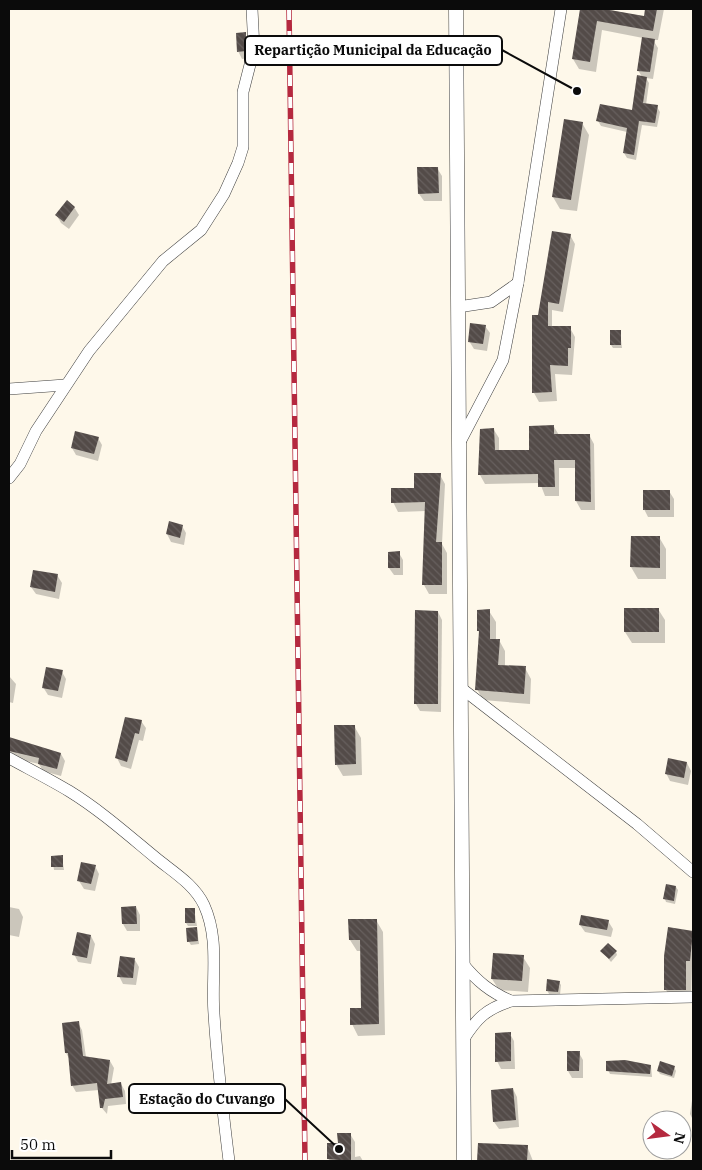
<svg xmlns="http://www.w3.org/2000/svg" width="702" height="1170" font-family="'IBM Plex Serif',serif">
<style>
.shadow{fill:#0003}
.building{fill:url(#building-back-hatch)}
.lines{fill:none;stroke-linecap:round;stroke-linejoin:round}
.minor-casing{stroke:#3e3e3e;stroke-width:12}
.tertiary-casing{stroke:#3e3e3e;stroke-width:15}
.minor{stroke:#fff;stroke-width:11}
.tertiary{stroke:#fff;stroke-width:14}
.rail-casing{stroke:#b5293f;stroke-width:5.5}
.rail{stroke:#fff;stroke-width:4;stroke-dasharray:11;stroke-linecap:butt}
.leader{fill:none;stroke:#0b0b0b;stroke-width:2}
.callout-dot{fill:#0b0b0b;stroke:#fff;stroke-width:2}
.callout{fill:#fff;stroke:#0b0b0b;stroke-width:2}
.callout-label{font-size:14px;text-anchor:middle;font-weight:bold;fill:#0b0b0b}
</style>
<defs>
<pattern id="building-back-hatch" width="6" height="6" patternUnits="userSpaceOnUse" patternTransform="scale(1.25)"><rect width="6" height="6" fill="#534b48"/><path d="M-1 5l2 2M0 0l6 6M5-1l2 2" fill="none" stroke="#67605e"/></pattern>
</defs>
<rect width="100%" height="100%" fill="#fef8ea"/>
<g class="shadow">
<polygon points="581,9 605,9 645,17 647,9 664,9 658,40 653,40 658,48 653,79 646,78 649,83 646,105 657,107 660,112 657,127 642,125 636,160 627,158 624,153 627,132 601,126 598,121 633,111 642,77 638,70 643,38 602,30 596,72 579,69 573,59"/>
<polygon points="245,34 249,41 249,58 242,59 238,51"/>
<polygon points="582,123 589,135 577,211 560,209 553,197"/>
<polygon points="437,168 442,176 442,201 424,201 419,194"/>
<polygon points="74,207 79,215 69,229 61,223 57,216"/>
<polygon points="570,235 575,244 563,312 552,310 552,328 570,328 575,337 572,375 555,374 557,401 539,402 534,393 539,316"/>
<polygon points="485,326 490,333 487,351 474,349 469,341"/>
<polygon points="620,331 622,348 613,348 611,345"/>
<polygon points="554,427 559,435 589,435 594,444 595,510 581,510 576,501 577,468 559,468 559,496 545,496 540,483 485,484 480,475 494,430 499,438 499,452 530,451"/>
<polygon points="98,438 102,445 98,461 76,455 72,448"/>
<polygon points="440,475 445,484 442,544 447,553 447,594 429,594 424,585 426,511 398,512 393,502"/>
<polygon points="669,491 674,499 674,517 648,517 644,509"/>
<polygon points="182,526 186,533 184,545 171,542 167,534"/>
<polygon points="632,537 659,537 666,549 666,579 638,579 631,567"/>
<polygon points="399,553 403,560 403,575 394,575 389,568"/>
<polygon points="57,575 62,583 59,599 36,594 31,587"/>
<polygon points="658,609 665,620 665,643 632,643 625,632"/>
<polygon points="489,611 496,622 496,640 499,640 505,651 505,667 525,668 531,679 530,704 483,700 477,689 480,634 478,630"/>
<polygon points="438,612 442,620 441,712 420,711 416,704"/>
<polygon points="62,672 66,679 62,698 48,695 43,687"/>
<polygon points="9,676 16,684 13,703 9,702"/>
<polygon points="141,721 146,728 143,741 139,740 131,769 121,766 117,758"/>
<polygon points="354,726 361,738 362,775 343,776 336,764"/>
<polygon points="9,738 61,754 65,761 61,776 43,771 39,764 9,757"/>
<polygon points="687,763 691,771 688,785 670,781 666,773"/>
<polygon points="52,857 62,857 64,870 54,870"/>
<polygon points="95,866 99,874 95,891 84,889 79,881"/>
<polygon points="676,887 678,890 675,904 666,902 665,899"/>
<polygon points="9,907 19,909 23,917 19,937 9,935"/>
<polygon points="136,907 140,915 140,931 127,931 123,924"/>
<polygon points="194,909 197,926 188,926 186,923"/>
<polygon points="376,920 383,932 385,1035 358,1036 352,1024 362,1009 361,951 357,951 350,940"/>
<polygon points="608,921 613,929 611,937 585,932 580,925"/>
<polygon points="197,929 199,944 191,945 189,942"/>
<polygon points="669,929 693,932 691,1000 672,1000 666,990"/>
<polygon points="91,936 95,944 91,964 78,962 74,954"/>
<polygon points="602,951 616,952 617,955 611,962"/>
<polygon points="523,957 530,968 528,992 499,990 492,979"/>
<polygon points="135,960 139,967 136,985 123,984 119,976"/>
<polygon points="559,982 561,985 560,995 549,994 547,990"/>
<polygon points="78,1023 82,1030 86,1057 110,1061 114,1068 111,1085 121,1084 125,1091 126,1104 108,1106 107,1114 101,1107 99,1090 76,1092 72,1085 70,1060 66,1053"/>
<polygon points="510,1034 514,1041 515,1069 501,1069 497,1061"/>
<polygon points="579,1053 583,1060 583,1078 572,1078 568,1071"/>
<polygon points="651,1066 652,1077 610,1074 608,1070"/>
<polygon points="674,1067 676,1071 674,1078 660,1074 658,1071"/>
<polygon points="513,1089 517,1097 519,1127 499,1129 494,1122"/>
<polygon points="693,1094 693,1120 690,1114"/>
<polygon points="350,1134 355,1142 355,1157 360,1156 363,1161 330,1161 328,1158"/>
<polygon points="479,1145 527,1146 533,1161 478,1161"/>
</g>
<g class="building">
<polygon points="580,9 604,9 644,16 645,9 657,9 653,31 597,21 590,62 572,59"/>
<polygon points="246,32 246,51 237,52 236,33"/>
<polygon points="642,37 655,39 650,72 637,71"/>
<polygon points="637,75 647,77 643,103 658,105 655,123 639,121 634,155 623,153 627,128 596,121 600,104 632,110"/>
<polygon points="564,119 583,122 571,200 552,197"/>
<polygon points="417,167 438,167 439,193 418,194"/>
<polygon points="67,200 75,207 64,222 55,215"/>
<polygon points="552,231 571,234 559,304 548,302 548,326 571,326 571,348 568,348 568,366 550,365 552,392 532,393 532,315 538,315"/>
<polygon points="470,323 486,325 483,344 468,342"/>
<rect x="610" y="330" width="11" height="15"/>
<polygon points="554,425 554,434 590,434 591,502 575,501 575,460 554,460 555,487 538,487 538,474 478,475 480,429 494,428 495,450 529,450 529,426"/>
<polygon points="75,431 99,437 94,454 71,448"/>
<polygon points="414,473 441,473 436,542 442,542 442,585 422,585 425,502 391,503 391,488 414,488"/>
<rect x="643" y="490" width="27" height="20"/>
<polygon points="169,521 183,525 180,538 166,534"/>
<polygon points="631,536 660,536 660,568 630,567"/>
<polygon points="400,551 400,568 388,568 388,552"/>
<polygon points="33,570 58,574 55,592 30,587"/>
<rect x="624" y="608" width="35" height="24"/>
<polygon points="490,609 490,639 500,639 498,665 526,666 524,694 475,690 479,631 477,631 477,610"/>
<polygon points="415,610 438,611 438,704 414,704"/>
<polygon points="46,667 63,670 58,691 42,688"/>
<polygon points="125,717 142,720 139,734 135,733 127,762 115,758"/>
<polygon points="334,725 355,725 356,764 335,765"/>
<polygon points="9,737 61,753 57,769 38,764 39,758 9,751"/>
<polygon points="668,758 687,762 684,778 665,774"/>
<polygon points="63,855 63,867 51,867 51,856"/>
<polygon points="81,862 96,865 91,884 77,881"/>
<polygon points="666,884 676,886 674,901 663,899"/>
<polygon points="136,906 137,924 122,924 121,907"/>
<rect x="185" y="908" width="10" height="15"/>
<polygon points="581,915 609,920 607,930 579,925"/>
<polygon points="348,919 377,919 379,1024 350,1025 350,1008 361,1008 360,940 349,940"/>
<polygon points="197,927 198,941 187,942 186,928"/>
<polygon points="668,927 693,931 690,961 686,961 686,990 664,990 664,956"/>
<polygon points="77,932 91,935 87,958 72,955"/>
<polygon points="608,943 617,951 609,959 600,951"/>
<polygon points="493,953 524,955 522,981 491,979"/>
<polygon points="120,956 135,958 133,978 117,977"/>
<polygon points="547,979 560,981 558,992 546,991"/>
<polygon points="79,1021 83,1056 110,1060 107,1084 121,1082 123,1097 105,1099 103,1108 100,1108 97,1083 71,1086 68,1053 65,1053 62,1023"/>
<polygon points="511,1032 511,1061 495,1062 495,1033"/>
<polygon points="567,1051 580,1051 579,1071 567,1071"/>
<polygon points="625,1060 651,1065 650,1074 606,1071 606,1061"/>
<polygon points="660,1061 675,1066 672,1076 657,1071"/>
<polygon points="513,1088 516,1120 493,1122 491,1090"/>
<polygon points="337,1133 351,1133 351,1161 327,1159 327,1143 338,1143"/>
<polygon points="478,1143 528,1145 527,1161 477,1161"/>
</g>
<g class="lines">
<defs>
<g id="minor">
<polyline points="458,307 491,302 518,283"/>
<polyline points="9,389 65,385"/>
<polyline points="459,444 503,360 518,283 561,9"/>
<polyline points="9,478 20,464 36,431 89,351 163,261 201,230 224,194 238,163 243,147 243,92 254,49 252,9"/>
<polyline points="461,688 637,824 693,872"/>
<path d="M 9,758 C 29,769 49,779 69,791 C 100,810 128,835 156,858 C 173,872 194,884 204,905 C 220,940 211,978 214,1014 C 217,1063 223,1112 229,1161"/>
<path d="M 463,964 C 477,981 490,992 511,1001"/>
<path d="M 463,1040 C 477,1018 486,1009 511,1001 L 693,997"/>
</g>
<polyline id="tertiary" points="456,9 464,1161"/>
</defs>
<use href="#minor" class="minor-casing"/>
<use href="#tertiary" class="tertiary-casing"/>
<use href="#minor" class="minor"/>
<use href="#tertiary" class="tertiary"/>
<defs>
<polyline id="rail" points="289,9 305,1161"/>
</defs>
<use href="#rail" class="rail-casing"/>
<use href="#rail" class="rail"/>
</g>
<path class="leader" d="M577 91L502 50M339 1149L285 1099"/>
<g class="callout-dot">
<circle cx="577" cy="91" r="5"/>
<circle cx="339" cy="1149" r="5"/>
</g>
<g class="callout">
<rect x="245" y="36" width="257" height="29" rx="5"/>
<rect x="129" y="1084" width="156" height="29" rx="5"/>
</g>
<g class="callout-label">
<text x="373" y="55">Repartição Municipal da Educação</text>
<text x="207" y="1104">Estação do Cuvango</text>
</g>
<rect width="702" height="1170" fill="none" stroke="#0b0b0b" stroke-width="20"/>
<g transform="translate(667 1135) rotate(104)"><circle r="24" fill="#ffffff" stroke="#9d9d9d"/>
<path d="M0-4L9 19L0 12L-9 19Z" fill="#b5293f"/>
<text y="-8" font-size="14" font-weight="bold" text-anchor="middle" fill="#0b0b0b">N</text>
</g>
<path d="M12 1150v8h99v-8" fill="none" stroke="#0b0b0b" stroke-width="2.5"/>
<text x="20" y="1150" font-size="15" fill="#0b0b0b" stroke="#ffffff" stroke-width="4" paint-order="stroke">50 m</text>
</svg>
